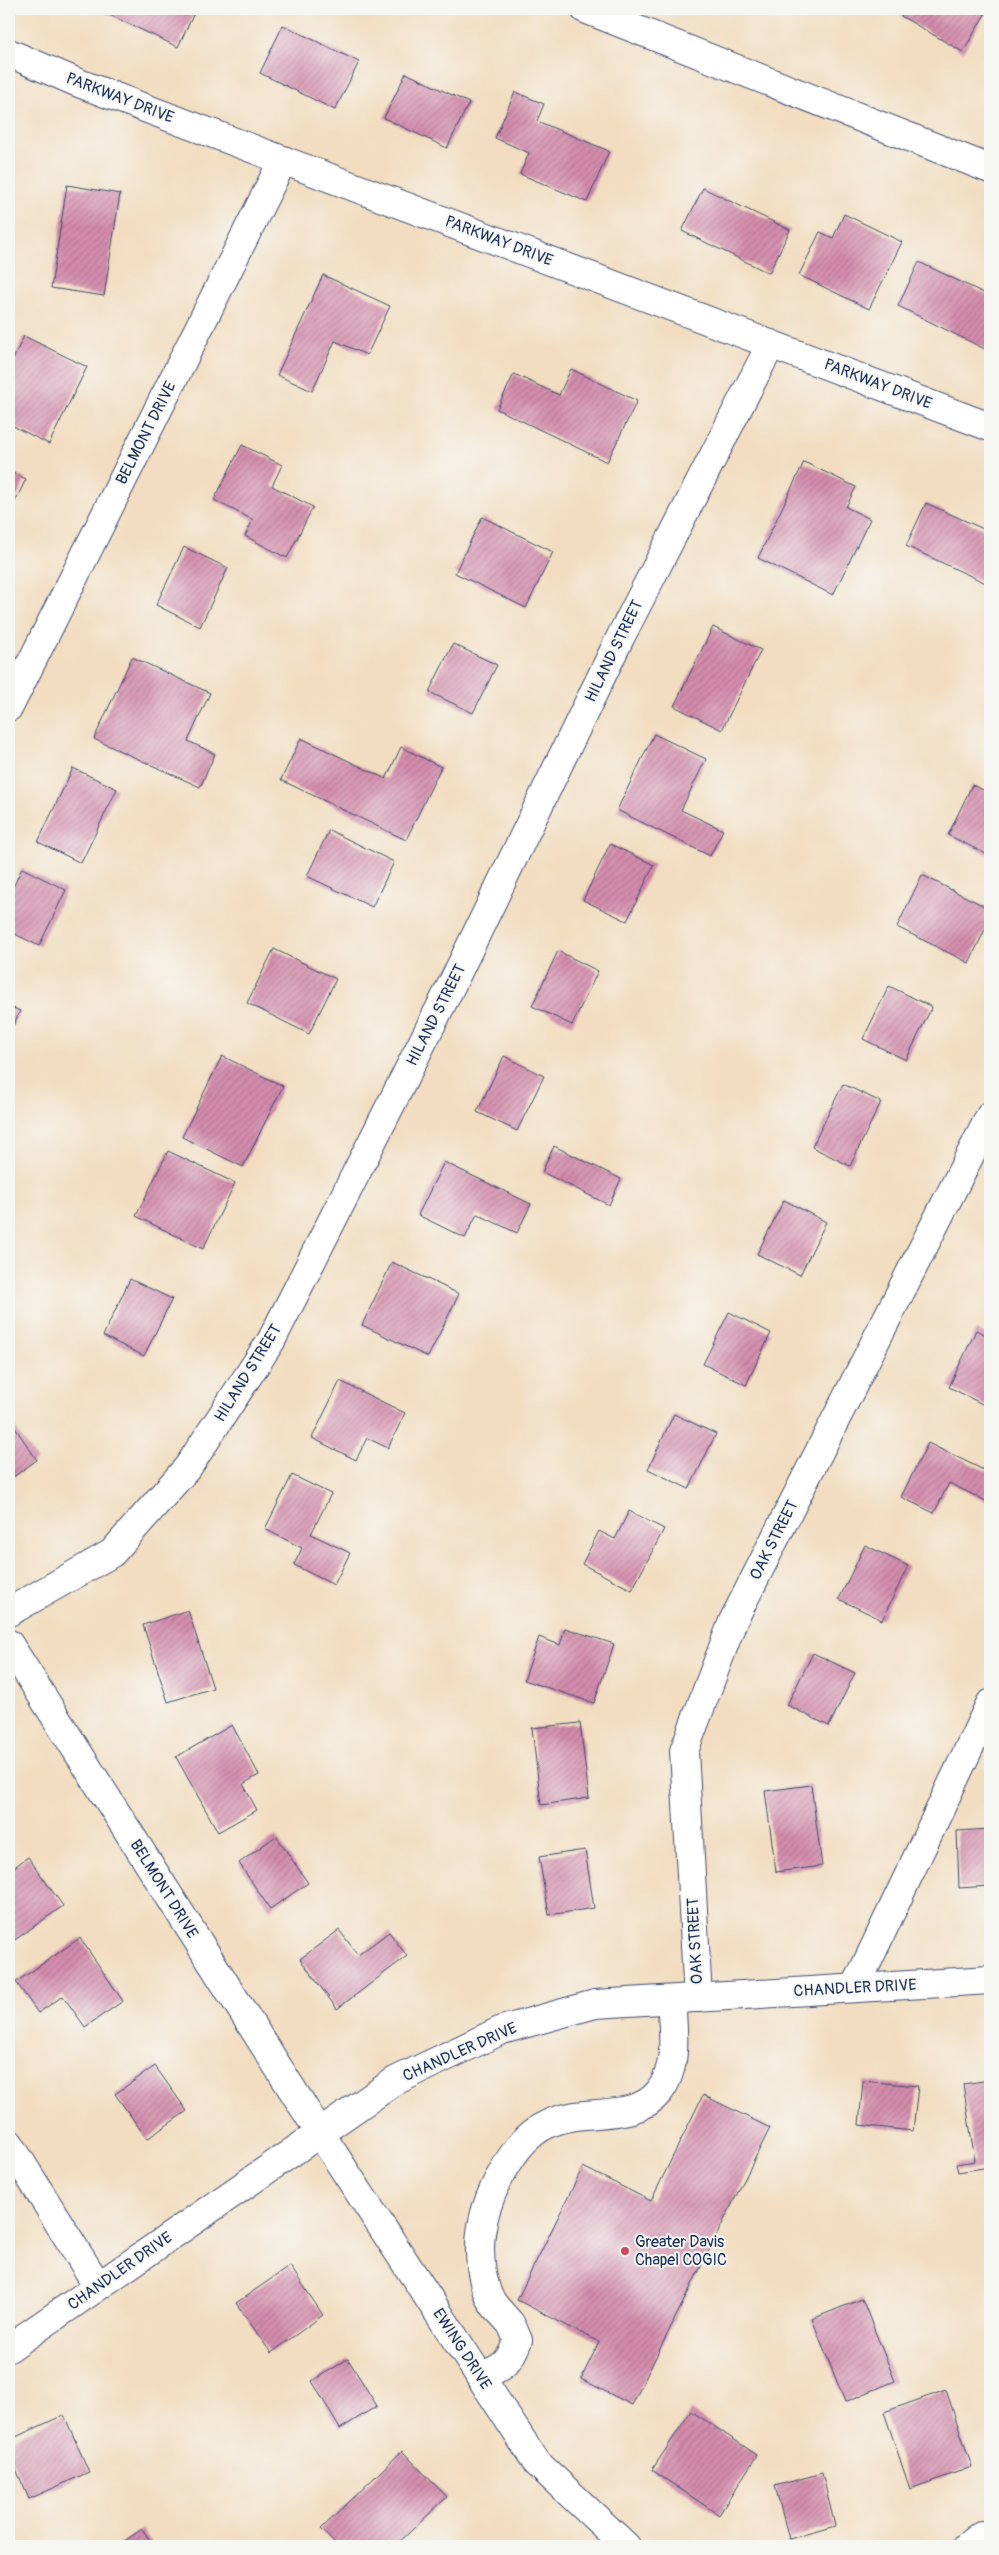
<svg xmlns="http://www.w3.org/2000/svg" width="999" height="2555" font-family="Pangolin,sans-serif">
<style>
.building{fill:url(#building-hatch)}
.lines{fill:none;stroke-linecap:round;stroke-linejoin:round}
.minor-casing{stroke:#3b496d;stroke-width:30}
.minor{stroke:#fff;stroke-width:28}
.poi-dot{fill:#d1495b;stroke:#f6f6f2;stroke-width:2}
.labels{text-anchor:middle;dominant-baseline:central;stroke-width:4;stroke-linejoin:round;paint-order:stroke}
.street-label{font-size:16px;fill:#1b2f5e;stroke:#f6f6f2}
.poi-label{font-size:16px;fill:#1b2f5e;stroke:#f6f6f2;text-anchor:start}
</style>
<defs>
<pattern id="building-hatch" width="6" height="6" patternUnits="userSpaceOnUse" patternTransform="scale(1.25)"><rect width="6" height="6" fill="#d58dad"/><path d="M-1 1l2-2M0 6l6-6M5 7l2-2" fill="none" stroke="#ac7490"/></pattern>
</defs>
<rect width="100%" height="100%" fill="#f6f6f2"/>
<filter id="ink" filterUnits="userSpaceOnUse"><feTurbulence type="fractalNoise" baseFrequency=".02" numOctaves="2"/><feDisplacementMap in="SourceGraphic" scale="10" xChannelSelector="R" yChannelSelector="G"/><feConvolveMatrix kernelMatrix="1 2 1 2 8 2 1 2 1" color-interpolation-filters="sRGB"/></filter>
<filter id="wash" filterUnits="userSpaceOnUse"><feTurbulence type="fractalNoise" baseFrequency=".0096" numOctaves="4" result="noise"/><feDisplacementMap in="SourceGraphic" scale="20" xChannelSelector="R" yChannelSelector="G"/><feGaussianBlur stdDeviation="1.12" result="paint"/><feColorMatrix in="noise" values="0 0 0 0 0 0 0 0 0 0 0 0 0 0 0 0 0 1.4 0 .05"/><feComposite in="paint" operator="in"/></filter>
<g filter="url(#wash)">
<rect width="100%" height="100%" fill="#f2ddc0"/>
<g id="blocks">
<g class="building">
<polygon points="97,9 196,9 178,47"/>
<polygon points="905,9 988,9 963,52 901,16"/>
<polygon points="283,25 359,62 335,110 260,73"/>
<polygon points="406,73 469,103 447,148 384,118"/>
<polygon points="515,92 544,104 537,121 609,151 587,202 520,174 529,153 495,138"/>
<polygon points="67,185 120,194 104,296 51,288"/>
<polygon points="703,188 790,230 769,273 682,231"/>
<polygon points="844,214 902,242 869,309 799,275 820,232 833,238"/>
<polygon points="919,262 990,296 989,351 898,306"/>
<polygon points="323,275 390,306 367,355 335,341 312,391 277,375"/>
<polygon points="24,336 87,367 49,444 9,424 9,368"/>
<polygon points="571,369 637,401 607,462 497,409 514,374 559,395"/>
<polygon points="242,445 282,465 272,486 313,507 287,558 245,536 253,520 214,500"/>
<polygon points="804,462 856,487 846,507 870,519 833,595 758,558"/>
<polygon points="9,471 26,479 9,514"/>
<polygon points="926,503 990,532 990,585 906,546"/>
<polygon points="482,517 553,552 526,608 455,573"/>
<polygon points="184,547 228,568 200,627 156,605"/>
<polygon points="713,627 761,650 722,730 674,706"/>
<polygon points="453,644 497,665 473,713 429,692"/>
<polygon points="132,657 210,693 188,741 215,754 200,787 94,739"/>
<polygon points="654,734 706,759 681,810 723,830 710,856 617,810"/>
<polygon points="301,738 386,779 401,747 441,767 406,840 281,780"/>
<polygon points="73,768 117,789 81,863 38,842"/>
<polygon points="972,785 990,793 990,856 948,835"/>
<polygon points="329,830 394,862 372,907 307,876"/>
<polygon points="610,844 654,865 627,921 583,900"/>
<polygon points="22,868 66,890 39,946 9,931 9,896"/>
<polygon points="922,875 990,909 990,919 969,963 897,927"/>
<polygon points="274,949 336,979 309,1034 247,1003"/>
<polygon points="558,951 598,971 572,1025 532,1006"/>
<polygon points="889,986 932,1007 906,1060 863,1039"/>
<polygon points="9,1006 20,1011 9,1034"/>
<polygon points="222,1056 283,1086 243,1167 182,1137"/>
<polygon points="504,1056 544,1076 517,1131 477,1112"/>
<polygon points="843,1084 881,1102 850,1166 812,1147"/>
<polygon points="554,1146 621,1179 609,1205 542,1172"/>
<polygon points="168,1151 235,1183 203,1249 136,1216"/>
<polygon points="444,1162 531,1204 517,1233 477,1214 465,1238 418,1215"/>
<polygon points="784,1200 826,1222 800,1275 757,1254"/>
<polygon points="392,1262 459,1294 428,1357 362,1325"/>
<polygon points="130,1279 172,1299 144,1356 103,1336"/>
<polygon points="729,1312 771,1333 746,1385 703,1364"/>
<polygon points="976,1330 990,1337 990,1408 949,1387"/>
<polygon points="340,1381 405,1413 388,1448 367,1438 356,1460 312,1438"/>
<polygon points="674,1414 716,1434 689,1489 648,1469"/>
<polygon points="9,1419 37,1460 9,1480"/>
<polygon points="928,1443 990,1473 990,1493 986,1501 949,1483 934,1513 901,1497"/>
<polygon points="292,1475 331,1494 311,1534 350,1553 334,1585 294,1565 302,1548 265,1529"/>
<polygon points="629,1511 664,1529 632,1590 582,1564 599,1531 615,1539"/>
<polygon points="865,1545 908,1566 882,1620 839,1599"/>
<polygon points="188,1610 213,1688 168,1702 143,1625"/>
<polygon points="565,1628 614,1644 594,1703 524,1680 539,1637 560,1645"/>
<polygon points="813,1653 855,1673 829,1726 787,1705"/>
<polygon points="580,1723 589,1798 541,1805 532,1728"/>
<polygon points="232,1725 259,1775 243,1784 257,1810 218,1832 176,1757"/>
<polygon points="811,1785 822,1866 776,1872 765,1791"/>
<polygon points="990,1829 990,1886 959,1888 957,1831"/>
<polygon points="276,1836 308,1883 270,1909 239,1863"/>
<polygon points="585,1850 594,1908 549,1915 539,1857"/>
<polygon points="28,1857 63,1906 9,1944 9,1871"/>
<polygon points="339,1930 358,1955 389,1932 407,1956 337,2009 300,1959"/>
<polygon points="80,1938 123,2001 85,2027 63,1996 38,2013 16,1982"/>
<polygon points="155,2066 187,2111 147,2139 115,2094"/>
<polygon points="990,2080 990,2167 958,2172 956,2164 975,2161 963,2084"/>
<polygon points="863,2081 918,2086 913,2131 859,2125"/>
<polygon points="703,2095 770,2128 632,2405 581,2379 599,2342 517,2300 583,2167 651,2201"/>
<polygon points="290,2266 323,2315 271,2353 236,2303"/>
<polygon points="862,2299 895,2381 845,2402 812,2319"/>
<polygon points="348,2359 377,2406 340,2429 312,2381"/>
<polygon points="946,2390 972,2467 910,2489 884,2412"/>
<polygon points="691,2411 757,2455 719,2515 652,2470"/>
<polygon points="64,2415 89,2472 29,2499 9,2453 9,2440"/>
<polygon points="402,2451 447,2497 395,2546 337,2546 321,2529"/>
<polygon points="822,2473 835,2526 789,2539 775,2486"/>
<polygon points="142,2529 154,2546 117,2546"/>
</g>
</g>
</g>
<g filter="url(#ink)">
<use href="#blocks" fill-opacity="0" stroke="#3b496d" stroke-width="1"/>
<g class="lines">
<defs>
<g id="minor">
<polyline points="585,9 990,169"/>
<polyline points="9,53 76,82 990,427"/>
<polyline points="9,707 283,160"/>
<polyline points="9,1612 112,1553 188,1467 271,1341 452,984 621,636 771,344"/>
<polyline points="9,1644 320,2133 537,2463 626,2546"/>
<polyline points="855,1988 990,1704"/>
<polyline points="698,1998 684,1751 733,1621 990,1116"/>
<polyline points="9,2143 98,2286"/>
<polyline points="9,2348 395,2081 502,2030 595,2004 990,1980"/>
<path d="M 480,2377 C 503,2367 509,2364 518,2340 C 515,2334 513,2327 510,2323 C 502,2313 491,2305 487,2292 C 472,2247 482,2205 506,2166 C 521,2140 540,2122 570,2117 C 600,2111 638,2118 659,2092 C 679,2066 673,2030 671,2000"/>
<polyline points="967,2546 981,2535 990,2538"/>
</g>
</defs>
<use href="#minor" class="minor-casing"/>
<use href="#minor" class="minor"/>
</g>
</g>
<circle class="poi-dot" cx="625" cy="2251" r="5"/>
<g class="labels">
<g class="street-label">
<text transform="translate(120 98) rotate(21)">PARKWAY DRIVE</text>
<text transform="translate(499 241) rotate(21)">PARKWAY DRIVE</text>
<text transform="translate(878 384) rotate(21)">PARKWAY DRIVE</text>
<text transform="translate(146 433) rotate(-63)">BELMONT DRIVE</text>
<text transform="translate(614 651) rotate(-64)">HILAND STREET</text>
<text transform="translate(436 1015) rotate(-63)">HILAND STREET</text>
<text transform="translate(248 1373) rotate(-58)">HILAND STREET</text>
<text transform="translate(774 1540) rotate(-63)">OAK STREET</text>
<text transform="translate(164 1889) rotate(58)">BELMONT DRIVE</text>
<text transform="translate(695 1941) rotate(-93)">OAK STREET</text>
<text transform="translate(855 1988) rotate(-3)">CHANDLER DRIVE</text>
<text transform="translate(460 2052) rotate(-24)">CHANDLER DRIVE</text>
<text transform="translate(120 2271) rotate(-35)">CHANDLER DRIVE</text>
<text transform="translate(462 2349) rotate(57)">EWING DRIVE</text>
</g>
<g class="poi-label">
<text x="635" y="2242">Greater Davis<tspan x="635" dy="18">Chapel COGIC</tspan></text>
</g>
</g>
<rect width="999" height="2555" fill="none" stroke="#f6f6f2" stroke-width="30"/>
</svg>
